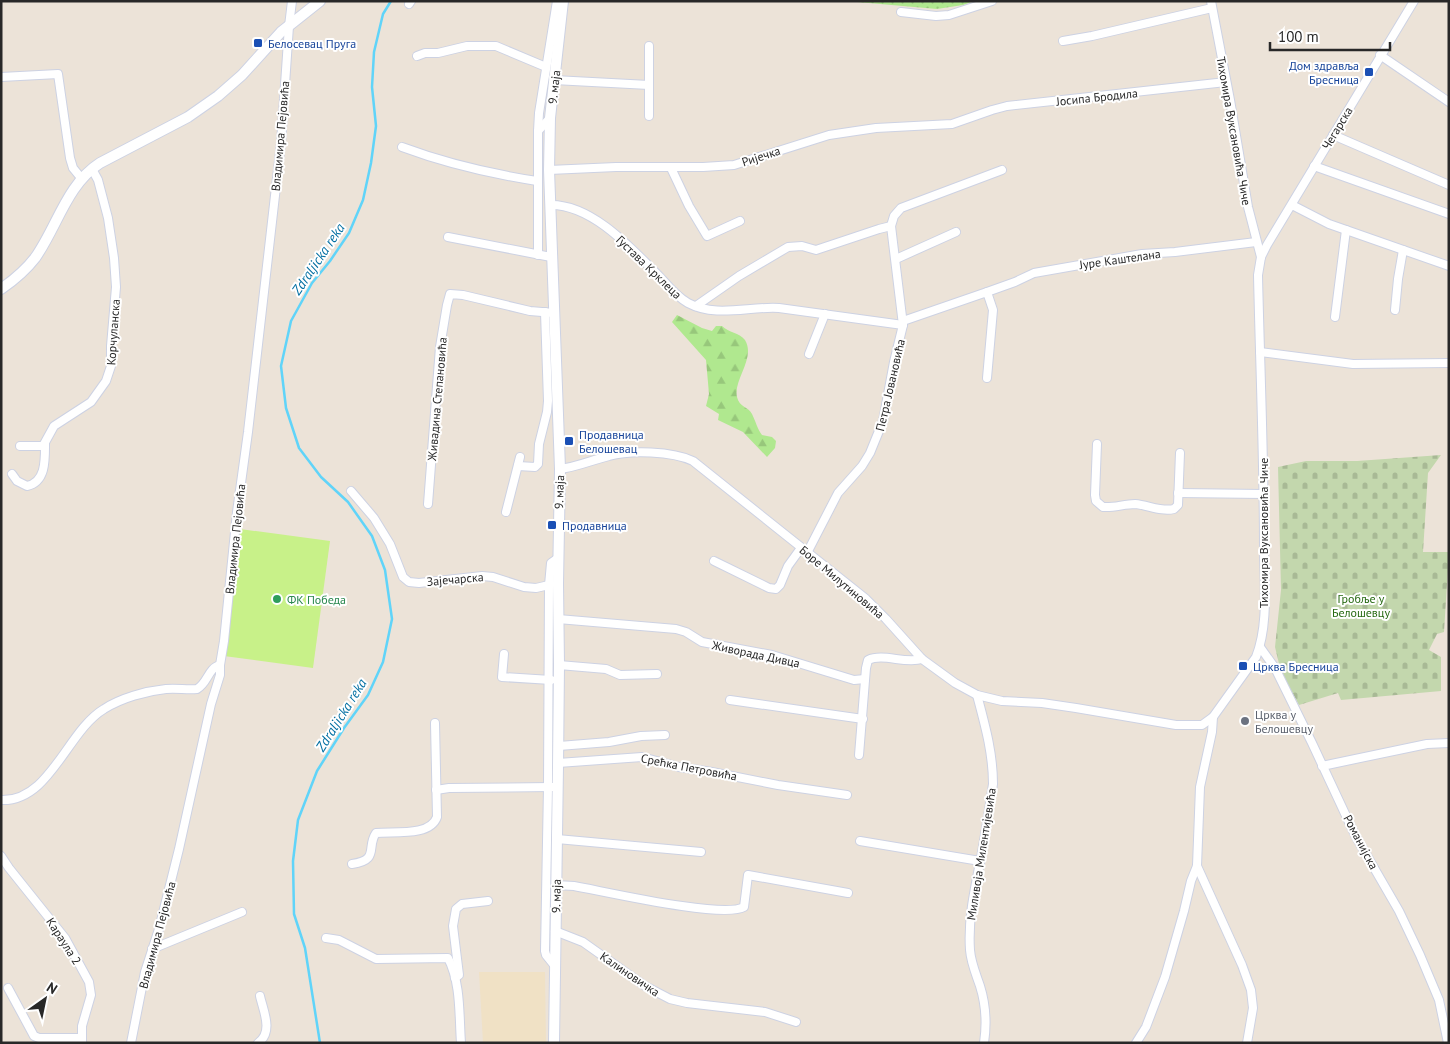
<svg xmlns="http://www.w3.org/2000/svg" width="1450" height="1044" font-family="'PT Sans',sans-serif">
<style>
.education{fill:#f0e1c5}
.grass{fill:url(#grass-dots)}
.forest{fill:url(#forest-firs)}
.cemetery{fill:url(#cemetery-stones)}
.pitch{fill:#c8f189}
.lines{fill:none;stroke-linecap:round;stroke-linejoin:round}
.stream{stroke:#60d4f9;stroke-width:2.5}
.street-casing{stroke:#cdd2e3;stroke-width:10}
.secondary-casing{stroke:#cdd2e3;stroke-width:12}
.street{stroke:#fff;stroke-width:8}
.secondary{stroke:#fff;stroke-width:10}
.transit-dot{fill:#1a4fb4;stroke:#fff;stroke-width:2}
.leisure-dot{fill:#2e9e5b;stroke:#fff;stroke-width:2}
.worship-dot{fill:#6b7280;stroke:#fff;stroke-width:2}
.labels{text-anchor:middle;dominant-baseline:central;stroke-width:4;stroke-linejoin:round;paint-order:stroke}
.transit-label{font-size:12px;fill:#164399;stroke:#fff;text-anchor:start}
.street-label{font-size:12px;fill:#282828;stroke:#fff}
.park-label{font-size:12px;fill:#276a13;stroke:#fff}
.leisure-label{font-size:12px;fill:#27864d;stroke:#fff;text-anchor:start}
.worship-label{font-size:12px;fill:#5b616d;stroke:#fff;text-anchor:start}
.water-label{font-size:14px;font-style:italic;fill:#026fa2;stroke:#fff}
</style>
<defs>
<pattern id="grass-dots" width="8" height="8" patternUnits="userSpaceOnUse" patternTransform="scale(1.25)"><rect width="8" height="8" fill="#b0e88f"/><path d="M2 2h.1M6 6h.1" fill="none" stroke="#97c77b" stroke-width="1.8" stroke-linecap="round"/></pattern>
<pattern id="forest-firs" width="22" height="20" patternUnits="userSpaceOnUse" patternTransform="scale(1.25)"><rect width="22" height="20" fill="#b0e88f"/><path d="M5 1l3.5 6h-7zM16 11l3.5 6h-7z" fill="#97c77b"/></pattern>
<pattern id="cemetery-stones" width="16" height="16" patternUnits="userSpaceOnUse" patternTransform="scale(1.25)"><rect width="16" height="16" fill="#c3d7ad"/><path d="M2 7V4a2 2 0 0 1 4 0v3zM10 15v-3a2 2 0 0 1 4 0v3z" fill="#a8b995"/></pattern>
</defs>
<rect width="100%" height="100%" fill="#ece3d8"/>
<polygon class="education" points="479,972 545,972 546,1043 483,1043"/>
<polygon class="grass" points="846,1 974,1 963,5 937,9"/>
<path class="forest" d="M 677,315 L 702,328 L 712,331 L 716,326 L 722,326 C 729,333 739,332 745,340 C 756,358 733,380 737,397 C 739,407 749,407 752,414 C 756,422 757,428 762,435 L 772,437 L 776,441 L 775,448 L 767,457 L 743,432 L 718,420 L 719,414 L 706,406 L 709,394 L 706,360 L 672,322 Z"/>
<polygon class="cemetery" points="1441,455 1428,473 1423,552 1449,552 1444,632 1437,634 1429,650 1441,657 1441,691 1341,700 1338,693 1299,705 1281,672 1275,647 1281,590 1278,467 1306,461 1357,461"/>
<polygon class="pitch" points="240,529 330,541 313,668 224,656"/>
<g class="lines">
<polyline class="stream" points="320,1043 305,948 294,914 293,861 298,820 317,771 344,728 368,695 383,662 392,619 385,570 372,536 348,502 321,477 299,448 286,408 281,366 291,321 312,283 330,261 349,233 363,200 371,163 376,126 372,87 374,52 383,14 391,1"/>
<defs>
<g id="street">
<polyline points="1211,1 1230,100 1248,207 1261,257"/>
<polyline points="409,4 411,1"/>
<polyline points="901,12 936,16 949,15 992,1"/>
<polyline points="1063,41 1092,36 1212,8"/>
<polyline points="1380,55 1449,102"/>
<polyline points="417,56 425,53 438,53 467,46 496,46 546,67"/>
<polyline points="1,77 58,74 70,158 73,168 82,179"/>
<polyline points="554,80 649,85"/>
<polyline points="649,116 649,46"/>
<polyline points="538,131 539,113 557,1"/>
<polyline points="1333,135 1449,185"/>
<path d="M 402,147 C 445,163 492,174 537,181"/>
<polyline points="1314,166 1449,214"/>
<polyline points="671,168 689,206 707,236 740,221"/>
<polyline points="549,170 616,167 703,167 734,165 829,135 876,128 952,124 992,110 1007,106 1226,82"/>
<path d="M 550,205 C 592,204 632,249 660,277 C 668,286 677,297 688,303 C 716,318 749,306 779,308 L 903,325"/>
<polyline points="1292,205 1329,224 1449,266"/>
<polyline points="448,237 551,257"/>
<polyline points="538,255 538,131 550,118"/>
<polyline points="896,259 956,232"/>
<polyline points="987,292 1015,282 1034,273 1142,254 1175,252 1256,242"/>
<polyline points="696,306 739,276 788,247 802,246 816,250 879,229 891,226"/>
<polyline points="1395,310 1398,279 1403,250"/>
<polyline points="1335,317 1346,230"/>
<polyline points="903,321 987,292 993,310 987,378"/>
<polyline points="1260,352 1353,364 1449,363"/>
<polyline points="809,354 825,314"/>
<path d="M 1097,444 L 1095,495 L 1096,501 L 1103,507 C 1114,508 1124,504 1135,504 C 1148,505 1161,512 1174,509 L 1178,505 L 1180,453"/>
<polyline points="20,446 43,446 54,426 91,402 106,381 111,366 111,346 116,287 114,258 108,218 98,180 92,169"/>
<polyline points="518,466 535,467 538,464 539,444 547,412 548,401 545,312"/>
<path d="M 560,469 C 577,467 592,460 609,456 C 630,450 672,451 693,461 L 866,599 L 886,619 L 922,659 L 955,683 L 977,695 L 1002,701 L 1042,703 L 1076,708 L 1176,725 L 1202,725 L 1213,717"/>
<path d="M 12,474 L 17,481 L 27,486 C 46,482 45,460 45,444"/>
<polyline points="351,491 374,518 390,544 403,577 409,582 419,583 482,576 493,577 524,587 536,588 549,585"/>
<polyline points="1178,493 1264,494"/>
<polyline points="428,504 440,347 447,305 450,294 463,295 530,311 554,313"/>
<polyline points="506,512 520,457"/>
<polyline points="807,553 838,493 862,466 870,453 883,421 894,362 903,325 891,226 894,216 901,208 1002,170"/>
<polyline points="714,561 769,588 776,589 780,585 788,566 801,548"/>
<polyline points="558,619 676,629 686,632 702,642 772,655 854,680 865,679"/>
<polyline points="1260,647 1275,668 1312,743 1355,835 1399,911 1420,955 1439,1000 1448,1043"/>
<polyline points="504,654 502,677 551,680"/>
<polyline points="559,665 606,669 620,675 657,674"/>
<path d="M 977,695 C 985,725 993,753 993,784 C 989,810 985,837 980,863 C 974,892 968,920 970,950 C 971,963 976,974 980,986 C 986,1005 987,1023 984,1043"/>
<polyline points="730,700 863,719"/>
<polyline points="559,746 609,742 641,736 665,735"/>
<path d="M 859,755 L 866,668 L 868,660 C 883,653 905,664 922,659"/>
<polyline points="558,763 642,757 679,767 712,772 778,785 847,795"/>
<polyline points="1322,766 1427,744 1449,743"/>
<polyline points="436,790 449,788 553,787"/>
<path d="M 1,800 C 50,802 67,731 104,709 C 121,698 146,691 166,689 C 177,688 187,690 197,689 C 208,683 208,668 220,665"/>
<polyline points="557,839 701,852"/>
<polyline points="860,841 980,861"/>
<polyline points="1,856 9,868 65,938 89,982 91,995 82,1026 82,1043"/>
<path d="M 352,864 C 380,860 366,847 376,833 C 393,831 430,837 437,817 L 435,723"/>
<polyline points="1197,866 1242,965 1251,990 1253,1008 1247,1043"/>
<path d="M 556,885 L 574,886 C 603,891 723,919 744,907 L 748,875 L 848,893"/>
<polyline points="555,931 583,942 645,986 670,999 687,1003 765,1012 796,1022"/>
<path d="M 326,938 L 339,940 L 376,959 L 448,958 C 461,983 459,1015 461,1043"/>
<polyline points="152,949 242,912"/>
<polyline points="554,965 546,955 545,951 548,787 549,585 551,563 558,558"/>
<polyline points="455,978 459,975 453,926 456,909 462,904 488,901"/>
<polyline points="8,988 34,1036 39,1038 81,1038"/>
<polyline points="131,1043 145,972 159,929 179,849 211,704 220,675 220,665 224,641 237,512 248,432 281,143 289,26 292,1"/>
<path d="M 258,1043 C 274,1032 263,1010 260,996"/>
<path d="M 1136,1043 L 1146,1027 L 1165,977 L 1184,911 L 1191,881 L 1197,866 L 1200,787 L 1212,732 L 1213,717 L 1256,657 C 1269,624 1264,583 1264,548 C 1264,457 1260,366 1258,275 L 1261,257 L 1267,245 L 1414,1"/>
</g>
<g id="secondary">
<path d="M 1,289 C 14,280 25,271 35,258 C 57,227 67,184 100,163 L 188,117 L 218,96 L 242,75 L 281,32 L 320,1"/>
<polyline points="554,1043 558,766 559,665 558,584 560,469 549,170 550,118 563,1"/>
</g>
</defs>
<use href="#street" class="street-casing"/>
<use href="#secondary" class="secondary-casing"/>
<use href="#street" class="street"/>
<use href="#secondary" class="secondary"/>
</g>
<g class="transit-dot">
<rect x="253" y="38" width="10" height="10" rx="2.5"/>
<rect x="1364" y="67" width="10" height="10" rx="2.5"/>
<rect x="564" y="436" width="10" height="10" rx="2.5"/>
<rect x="547" y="520" width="10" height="10" rx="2.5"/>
<rect x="1238" y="661" width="10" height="10" rx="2.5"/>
</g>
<circle class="leisure-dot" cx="277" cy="599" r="5"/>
<circle class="worship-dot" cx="1245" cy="721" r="5"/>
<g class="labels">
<g class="transit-label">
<text x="268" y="43">Белосевац Пруга</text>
<text x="1359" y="65" text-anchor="end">Дом здравља<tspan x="1359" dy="14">Бресница</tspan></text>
<text x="579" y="434">Продавница<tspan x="579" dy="14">Белошевац</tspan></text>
<text x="562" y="525">Продавница</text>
<text x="1253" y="666">Црква Бресница</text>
</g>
<g class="street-label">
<text transform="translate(554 87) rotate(-83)">9. маја</text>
<text transform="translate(1097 97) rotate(-6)">Јосипа Бродила</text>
<text transform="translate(1337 128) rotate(-59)">Чегарска</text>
<text transform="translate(1234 131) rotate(80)">Тихомира Вуксановића Чиче</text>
<text transform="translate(280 136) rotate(-85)">Владимира Пејовића</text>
<text transform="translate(761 156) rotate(-18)">Ријечка</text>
<text transform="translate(1120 259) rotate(-8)">Јуре Каштелана</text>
<text transform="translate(649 267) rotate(44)">Густава Крклеца</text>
<text transform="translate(113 332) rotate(-86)">Корчуланска</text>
<text transform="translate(890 385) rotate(-77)">Петра Јовановића</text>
<text transform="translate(437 399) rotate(-85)">Живадина Степановића</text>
<text transform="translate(559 492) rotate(-88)">9. маја</text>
<text transform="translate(1263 533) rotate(-90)">Тихомира Вуксановића Чиче</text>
<text transform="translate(235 539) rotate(-84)">Владимира Пејовића</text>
<text transform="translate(455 579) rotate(-5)">Зајечарска</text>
<text transform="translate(842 582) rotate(40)">Боре Милутиновића</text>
<text transform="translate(756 654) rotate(12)">Живорада Дивца</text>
<text transform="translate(689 767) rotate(11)">Срећка Петровића</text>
<text transform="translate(1361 842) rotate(62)">Романијска</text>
<text transform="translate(981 854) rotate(-81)">Миливоја Милентијевића</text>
<text transform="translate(556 896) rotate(-89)">9. маја</text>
<text transform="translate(157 935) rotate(-75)">Владимира Пејовића</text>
<text transform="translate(64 941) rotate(57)">Караула 2</text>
<text transform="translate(630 974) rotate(34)">Калиновичка</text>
</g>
<g class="park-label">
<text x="1361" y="598">Гробље у<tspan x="1361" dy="14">Белошевцу</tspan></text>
</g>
<g class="leisure-label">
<text x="287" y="599">ФК Победа</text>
</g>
<g class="worship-label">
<text x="1255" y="714">Црква у<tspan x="1255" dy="14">Белошевцу</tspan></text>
</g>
<g class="water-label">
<text transform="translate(318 259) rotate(-56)">Zdraljicka reka</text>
<text transform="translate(341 715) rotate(-58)">Zdraljicka reka</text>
</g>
</g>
<rect width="1450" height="1044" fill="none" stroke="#282828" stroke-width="5"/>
<g transform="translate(45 999) rotate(33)" stroke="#ffffff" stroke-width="4" paint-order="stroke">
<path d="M0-4L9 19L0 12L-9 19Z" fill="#282828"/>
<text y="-8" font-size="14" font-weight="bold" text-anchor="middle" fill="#282828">N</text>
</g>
<path d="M1270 42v8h120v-8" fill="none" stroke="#282828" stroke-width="2.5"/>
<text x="1278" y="42" font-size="15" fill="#282828" stroke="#ffffff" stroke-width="4" paint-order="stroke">100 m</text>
</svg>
